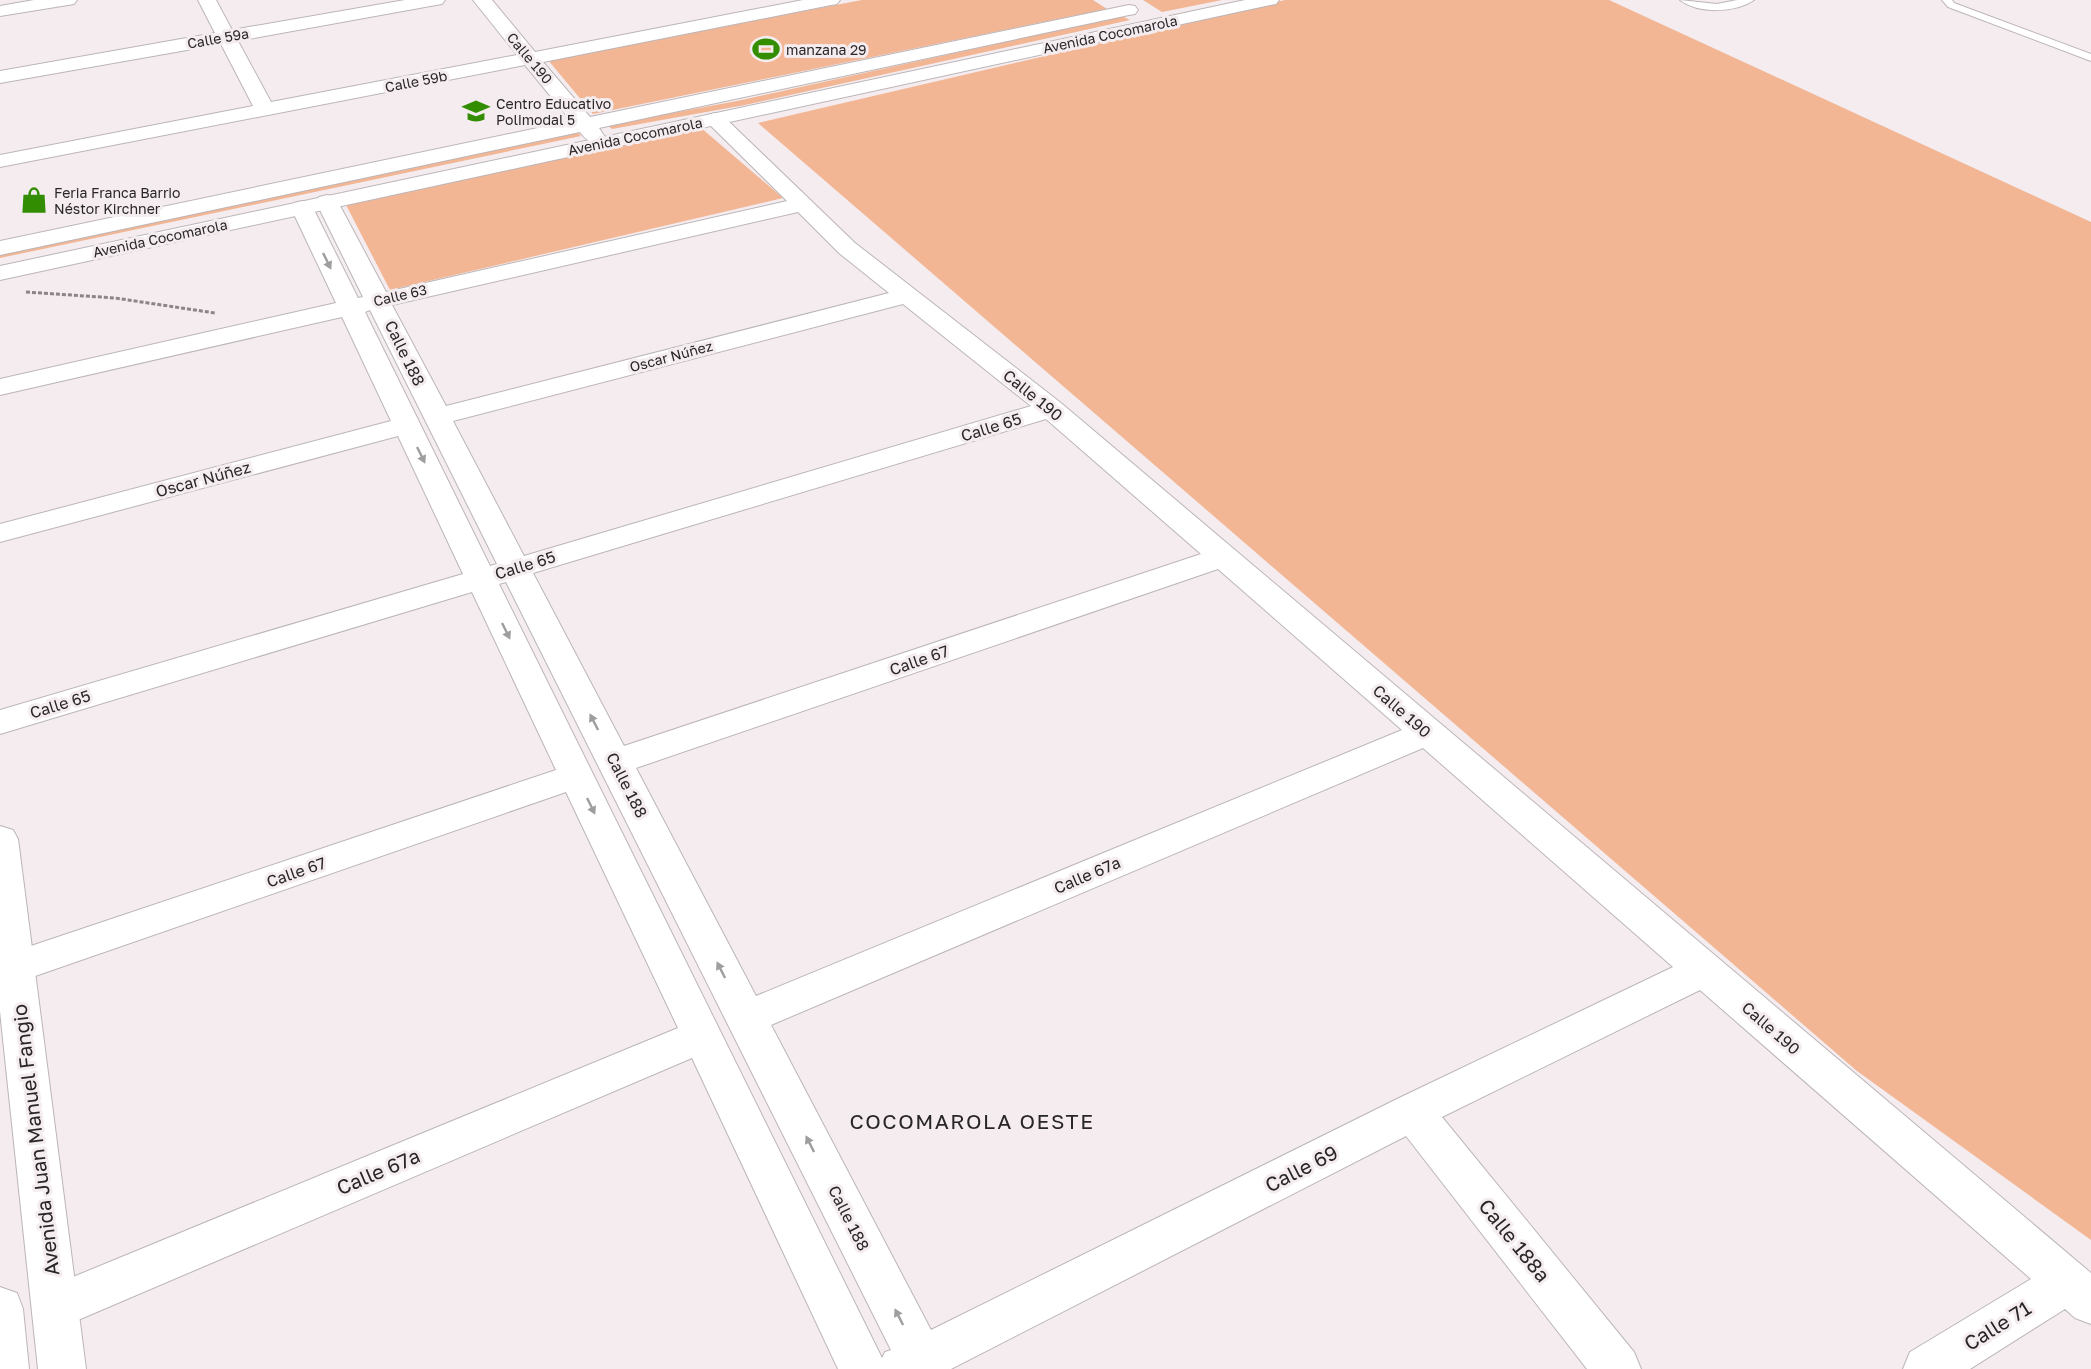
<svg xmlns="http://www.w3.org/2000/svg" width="2091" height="1369" font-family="'Golos Text',sans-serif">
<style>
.green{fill:#f2b694}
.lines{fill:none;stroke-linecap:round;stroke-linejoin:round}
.lane-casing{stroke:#bcb5b8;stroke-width:2}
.street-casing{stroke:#bcb5b8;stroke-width:2}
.secondary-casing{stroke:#bcb5b8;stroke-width:2}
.path{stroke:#8b8588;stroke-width:3;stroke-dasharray:4 2;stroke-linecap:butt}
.lane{fill:#fff;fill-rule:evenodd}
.street{fill:#fff;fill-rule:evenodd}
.secondary{fill:#fff;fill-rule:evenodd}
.oneway{fill:#9f9d9e}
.labels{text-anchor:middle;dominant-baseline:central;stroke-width:6;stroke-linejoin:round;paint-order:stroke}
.far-street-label{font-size:14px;fill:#292628;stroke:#f4ecef}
.far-poi-label{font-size:14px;fill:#292628;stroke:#f4ecef;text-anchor:start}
.street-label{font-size:16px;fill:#292628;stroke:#f4ecef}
.near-street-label{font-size:20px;fill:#292628;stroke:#f4ecef}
.near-neighbourhood-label{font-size:21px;letter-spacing:1.5px;fill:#292628;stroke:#f4ecef}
</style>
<rect width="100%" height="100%" fill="#f4ecef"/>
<g class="green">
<polygon points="862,0 1093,0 1107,9 593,114 548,60"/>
<polygon points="1143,0 1222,0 1162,12"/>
<polygon points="1285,0 1609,0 2091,222 2091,1240 1857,1071 758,123"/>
<polygon points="1122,16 1130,20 745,105 612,129 607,125 737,101"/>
<polygon points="700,127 783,198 390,290 345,203"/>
<polygon points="577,131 581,136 0,258 0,251"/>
</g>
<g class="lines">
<defs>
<g id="lane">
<path d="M 1680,0 L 1717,4 L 1737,0 L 1754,0 C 1736,13 1698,14 1680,0 Z"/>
<polygon points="1942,0 1952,0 1954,3 2091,54 2091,61 1948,7"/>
</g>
<g id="street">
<polygon points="34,0 77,0 74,4 68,5 0,16 0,6"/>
<path d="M 198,0 L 216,0 L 232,30 L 405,0 L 445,0 L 442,4 L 436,5 L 238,41 L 271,102 L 517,55 L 473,0 L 492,0 L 535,52 L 803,0 L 840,0 L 837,4 L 831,5 L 543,62 L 590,117 L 1129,5 L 1135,6 L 1138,10 L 1135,14 L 1129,15 L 599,128 L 605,137 L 602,141 C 591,144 587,141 580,132 L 0,255 L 0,241 L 571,121 L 525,65 L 0,167 L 0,155 L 253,106 L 221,44 L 0,83 L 0,71 L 215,33 Z"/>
<path d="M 715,113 L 722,115 L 855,243 L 1061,403 L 2091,1273 L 2091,1324 L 2075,1318 L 2065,1309 L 1970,1369 L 1903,1369 L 1910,1352 L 2031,1279 L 1700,990 L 1442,1117 L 1634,1352 L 1641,1369 L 1587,1369 L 1406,1136 L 951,1369 L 838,1369 L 692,1058 L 71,1323 L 55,1329 L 39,1323 L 32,1307 L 39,1291 L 678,1028 L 566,792 L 15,983 L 1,978 L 1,956 L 556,770 L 472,592 L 0,734 L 0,710 L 463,574 L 398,436 L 0,542 L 0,524 L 391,421 L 342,317 L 0,395 L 0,379 L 336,303 L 291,208 L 294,203 L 302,201 L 310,203 L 313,208 L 358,298 L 363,297 L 316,202 L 319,197 L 327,195 L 335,197 L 338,202 L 386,292 L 787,201 L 708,123 L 705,119 L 708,115 ZM 798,212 L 839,253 L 889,293 L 446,406 L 392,305 ZM 903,304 L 1031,406 L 524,556 L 453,421 ZM 370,310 L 497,564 L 490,566 L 365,312 ZM 1046,419 L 1201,554 L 624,746 L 533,573 ZM 1218,569 L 1402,730 L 756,996 L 636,768 ZM 506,582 L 891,1350 L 885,1352 L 882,1358 L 499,584 ZM 1423,748 L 1673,967 L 1397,1099 L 931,1330 L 771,1025 Z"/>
</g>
<g id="secondary">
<polygon points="1245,0 1279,0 1276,4 1270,5 0,280 0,266"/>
<polygon points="0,826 13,830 18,839 86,1369 38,1369 0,1011"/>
<polygon points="0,1287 17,1293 23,1309 29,1369 0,1369"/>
</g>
</defs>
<use href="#lane" class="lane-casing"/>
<use href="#street" class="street-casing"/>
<use href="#secondary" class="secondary-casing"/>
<polyline class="path" points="26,292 115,298 215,313"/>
<use href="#lane" class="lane"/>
<use href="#street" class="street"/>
<use href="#secondary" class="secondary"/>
</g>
<defs><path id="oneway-solid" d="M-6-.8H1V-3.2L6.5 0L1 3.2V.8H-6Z" transform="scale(1.5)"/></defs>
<g class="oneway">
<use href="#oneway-solid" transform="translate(327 261) rotate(64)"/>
<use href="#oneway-solid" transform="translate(421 455) rotate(64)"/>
<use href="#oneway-solid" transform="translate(506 631) rotate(64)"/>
<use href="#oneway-solid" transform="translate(594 722) rotate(-117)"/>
<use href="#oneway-solid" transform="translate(591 806) rotate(64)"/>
<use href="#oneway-solid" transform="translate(721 970) rotate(-117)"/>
<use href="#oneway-solid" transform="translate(810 1144) rotate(-117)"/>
<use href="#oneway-solid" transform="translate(899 1317) rotate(-117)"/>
</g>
<defs>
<symbol id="stadium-bare" viewBox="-9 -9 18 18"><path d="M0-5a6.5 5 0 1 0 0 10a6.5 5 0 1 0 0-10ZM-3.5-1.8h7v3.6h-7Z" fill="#328e00" stroke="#f4ecef" stroke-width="2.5" paint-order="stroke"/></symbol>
<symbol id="school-bare" viewBox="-9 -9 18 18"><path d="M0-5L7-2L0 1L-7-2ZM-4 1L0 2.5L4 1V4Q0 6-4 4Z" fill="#328e00" stroke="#f4ecef" stroke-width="2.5" paint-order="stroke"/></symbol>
<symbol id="shop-bare" viewBox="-9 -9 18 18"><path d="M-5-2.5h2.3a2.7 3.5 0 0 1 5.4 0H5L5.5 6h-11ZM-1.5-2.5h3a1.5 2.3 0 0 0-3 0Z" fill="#328e00" stroke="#f4ecef" stroke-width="2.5" paint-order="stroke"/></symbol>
</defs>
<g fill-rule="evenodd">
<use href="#stadium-bare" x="747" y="30" width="38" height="38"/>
<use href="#school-bare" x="457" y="92" width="38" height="38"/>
<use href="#shop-bare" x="15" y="181" width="38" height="38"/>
</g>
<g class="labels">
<g class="far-street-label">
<text transform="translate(1110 34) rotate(-12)">Avenida Cocomarola</text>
<text transform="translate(218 38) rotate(-10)">Calle 59a</text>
<text transform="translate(530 58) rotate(50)">Calle 190</text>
<text transform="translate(416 81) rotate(-11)">Calle 59b</text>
<text transform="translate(635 136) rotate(-12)">Avenida Cocomarola</text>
<text transform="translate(160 238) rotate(-12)">Avenida Cocomarola</text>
<text transform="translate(400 295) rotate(-13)">Calle 63</text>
<text transform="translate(671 356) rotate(-15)">Oscar Núñez</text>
</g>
<g class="far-poi-label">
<text x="786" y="49">manzana 29</text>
<text x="496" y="103">Centro Educativo<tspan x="496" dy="16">Polimodal 5</tspan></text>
<text x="54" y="192">Feria Franca Barrio<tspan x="54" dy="16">Néstor Kirchner</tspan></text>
</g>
<g class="street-label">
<text transform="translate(405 353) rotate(64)">Calle 188</text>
<text transform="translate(1033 395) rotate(39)">Calle 190</text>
<text transform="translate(991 427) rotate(-17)">Calle 65</text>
<text transform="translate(203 479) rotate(-15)">Oscar Núñez</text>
<text transform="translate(525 565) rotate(-17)">Calle 65</text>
<text transform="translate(919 660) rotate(-19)">Calle 67</text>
<text transform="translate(60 704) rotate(-17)">Calle 65</text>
<text transform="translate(1402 711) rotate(41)">Calle 190</text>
<text transform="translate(627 785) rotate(63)">Calle 188</text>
<text transform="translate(296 872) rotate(-19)">Calle 67</text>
<text transform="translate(1087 875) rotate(-23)">Calle 67a</text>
<text transform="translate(1771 1028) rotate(41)">Calle 190</text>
<text transform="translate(849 1218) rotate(63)">Calle 188</text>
</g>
<g class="near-street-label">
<text transform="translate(35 1140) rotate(-97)">Avenida Juan Manuel Fangio</text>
<text transform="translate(1301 1168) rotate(-27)">Calle 69</text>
<text transform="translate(378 1171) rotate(-23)">Calle 67a</text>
<text transform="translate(1515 1240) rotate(51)">Calle 188a</text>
<text transform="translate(1997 1325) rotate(-32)">Calle 71</text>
</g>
<g class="near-neighbourhood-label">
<text x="972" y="1121">COCOMAROLA OESTE</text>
</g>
</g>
</svg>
